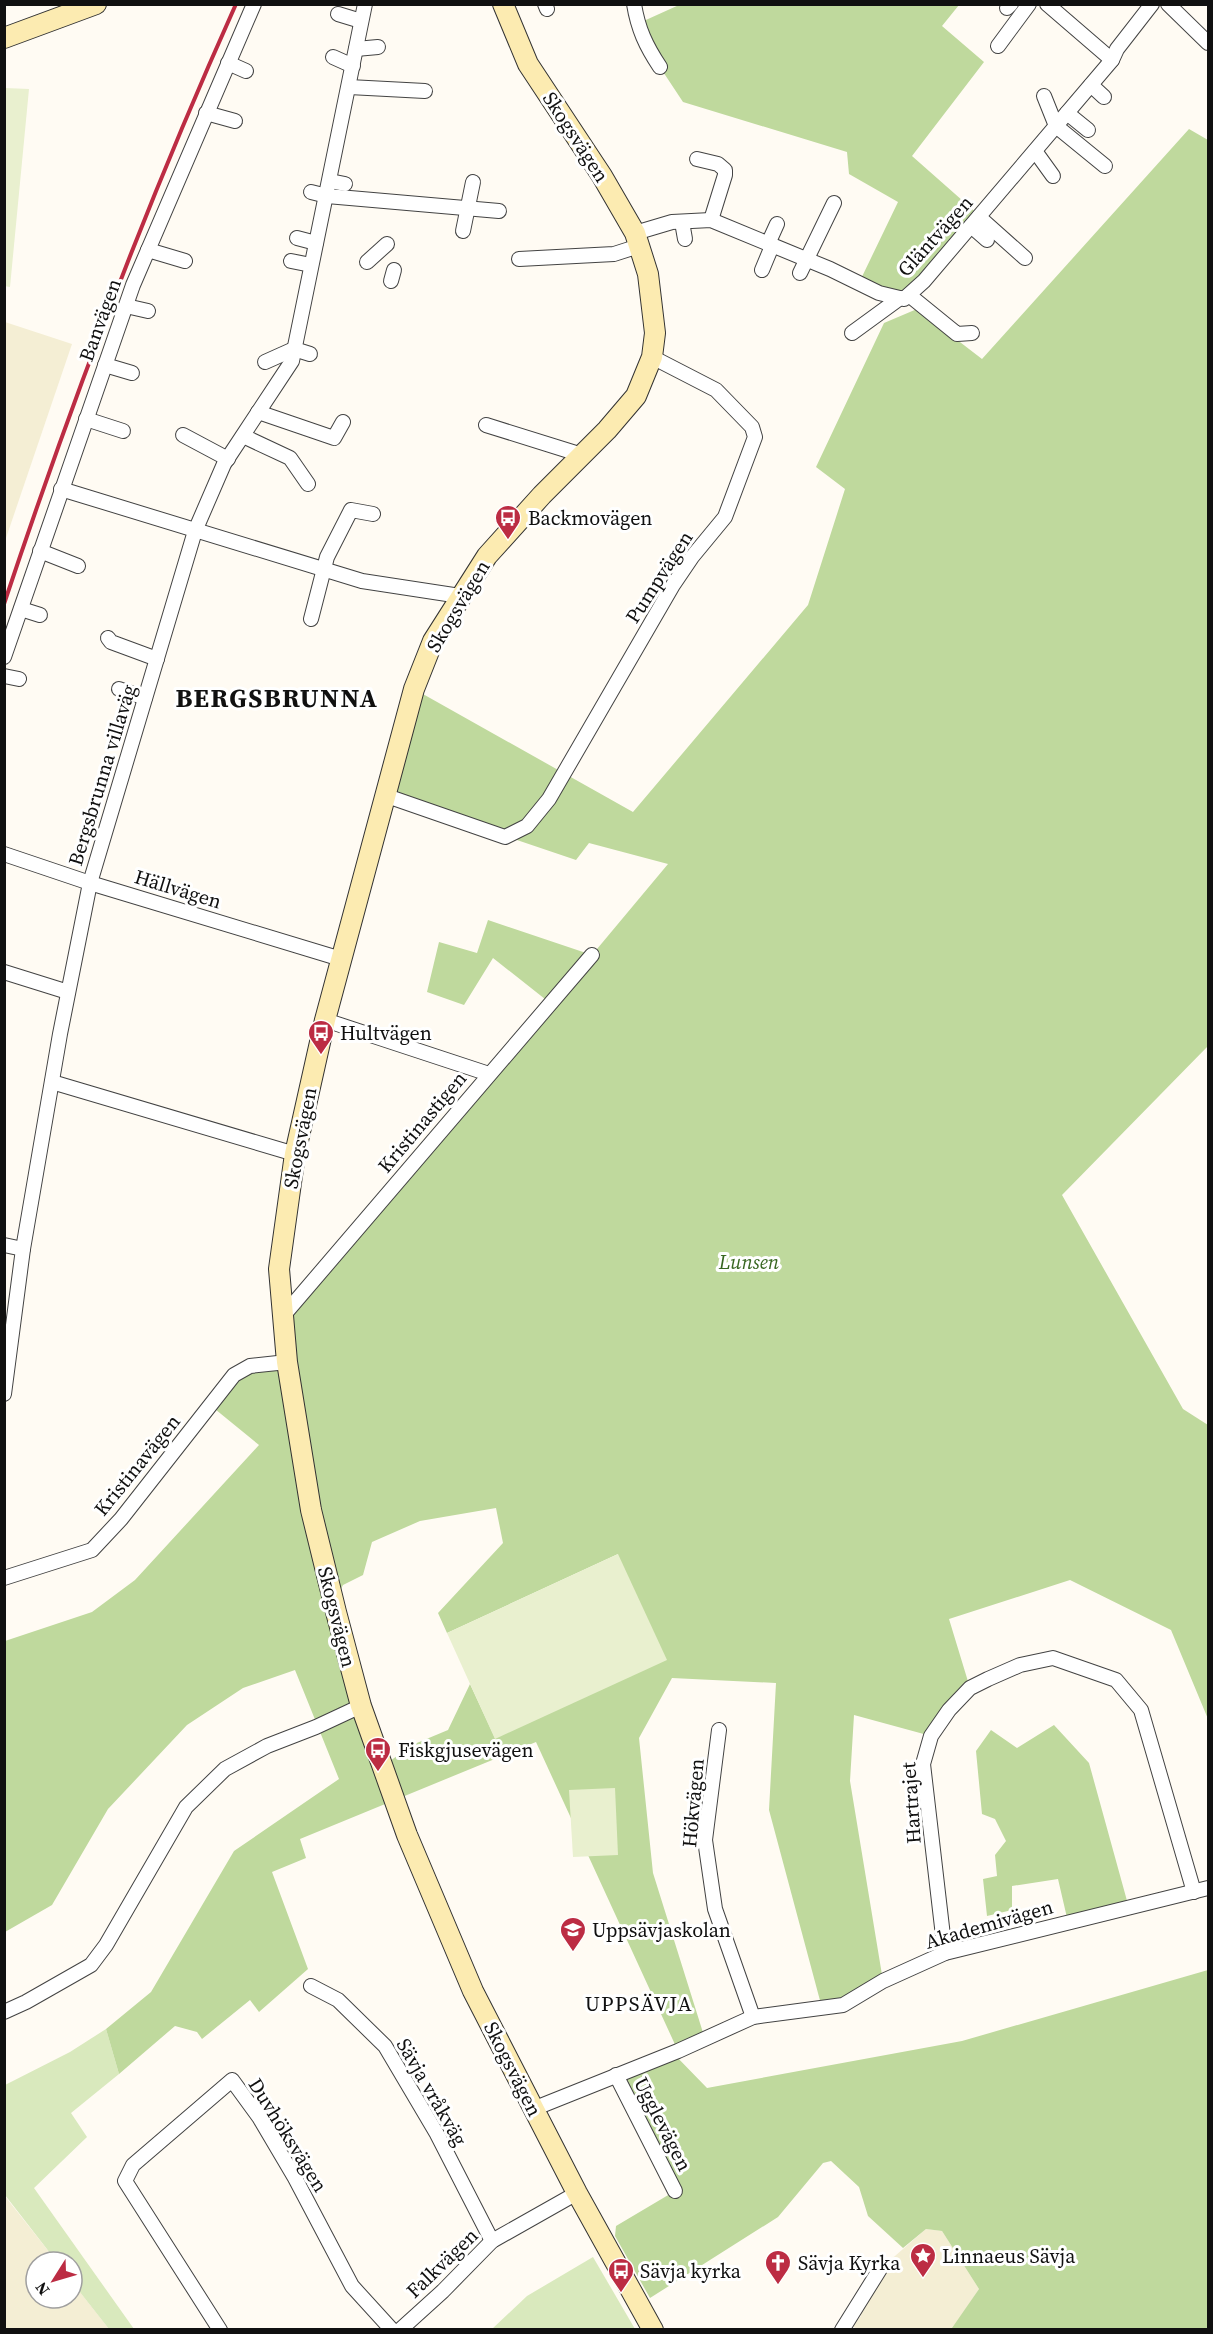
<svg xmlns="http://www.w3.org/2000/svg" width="1213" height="2334" font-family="'Source Serif 4',serif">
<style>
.farmland{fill:#f4eed4}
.green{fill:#d9e9bd}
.forest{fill:#bfd99d;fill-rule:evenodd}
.pitch{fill:#e9f0cf}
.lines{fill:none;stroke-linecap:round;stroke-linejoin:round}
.street-casing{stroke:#434343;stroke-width:16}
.secondary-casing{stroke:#323232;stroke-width:22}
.street{stroke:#fff;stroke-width:14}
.secondary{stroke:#fcebb1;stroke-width:20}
.rail{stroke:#bc2c43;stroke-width:4}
.labels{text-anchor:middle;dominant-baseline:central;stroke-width:6;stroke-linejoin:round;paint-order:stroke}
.street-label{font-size:20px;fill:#101010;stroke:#fff}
.poi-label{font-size:20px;fill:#101010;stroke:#fff;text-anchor:start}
.park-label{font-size:20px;font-style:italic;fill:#386721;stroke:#fff}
.neighbourhood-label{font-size:21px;letter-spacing:1.5px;fill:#101010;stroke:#fff}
.district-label{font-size:26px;font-weight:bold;letter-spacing:1.5px;fill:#101010;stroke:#fff}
</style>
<rect width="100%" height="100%" fill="#fffbf3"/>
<g class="farmland">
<polygon points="5,322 72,344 5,541 4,322"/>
<polygon points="4,2195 57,2262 36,2262 36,2298 72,2298 72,2282 109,2329 5,2329"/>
<polygon points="926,2229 942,2231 979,2289 953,2328 955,2329 858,2330 853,2326 861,2316 861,2311 880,2269"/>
</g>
<g class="green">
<polygon points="106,2029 119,2074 71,2113 87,2137 34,2188 134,2329 109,2329 72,2282 72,2262 57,2262 5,2195 5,2085 70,2052"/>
<polygon points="593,2257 635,2329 492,2329 527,2296"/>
</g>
<g class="forest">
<polygon points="679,5 959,5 942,26 984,62 912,156 980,216 904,299 858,285 898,202 849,174 847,152 683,102 644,43 637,24"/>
<path d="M 1189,129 L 1208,140 L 1208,1046 L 1062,1195 L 1183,1409 L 1208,1425 L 1208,1719 L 1171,1630 L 1070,1580 L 949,1619 L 970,1688 L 931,1736 L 854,1715 L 850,1781 L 883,1981 L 822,2008 L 769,1810 L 776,1683 L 672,1678 L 639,1738 L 653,1873 L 705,2039 L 678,2051 L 536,1742 L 300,1839 L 306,1858 L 272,1872 L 308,1969 L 259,2012 L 250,2000 L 202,2039 L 197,2032 L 175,2026 L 119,2074 L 106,2029 L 151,1992 L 234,1851 L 339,1779 L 295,1670 L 243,1688 L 187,1725 L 108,1809 L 52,1905 L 5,1932 L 5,1641 L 92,1612 L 135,1580 L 259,1445 L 210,1405 L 234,1375 L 287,1361 L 283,1316 L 550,1003 L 493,958 L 464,1005 L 427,992 L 439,942 L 477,953 L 488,920 L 592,955 L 668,864 L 589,843 L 576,860 L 384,795 L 414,689 L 633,812 L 808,605 L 845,489 L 816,467 L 884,323 L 917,309 L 982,359 ZM 496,1508 L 503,1543 L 438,1613 L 447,1633 L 618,1554 L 495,1738 L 470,1684 L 448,1730 L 412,1745 L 375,1772 L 352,1711 L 327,1617 L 343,1585 L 363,1575 L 372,1542 L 420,1521 Z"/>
<polygon points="1054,1725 1089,1763 1129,1908 1068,1922 1058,1879 1012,1886 1012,1910 987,1916 983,1879 997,1876 995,1855 1006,1841 995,1819 982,1814 976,1751 991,1730 1017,1748"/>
<polygon points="1208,1970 1208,2329 955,2329 952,2328 979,2289 942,2231 926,2229 903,2248 868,2216 859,2187 831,2161 823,2163 778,2217 650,2298 615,2236 616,2226 675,2191 616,2075 672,2052 707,2088 962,2041"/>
</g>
<g class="pitch">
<polygon points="5,88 29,89 10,287 4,286"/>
<polygon points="618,1554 667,1660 495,1739 447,1633"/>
<polygon points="615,1788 618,1855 573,1857 569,1790"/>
</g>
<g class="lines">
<defs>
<g id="street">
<polyline points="545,4 547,9"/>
<path d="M 634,4 C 638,29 646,46 660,67"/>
<polyline points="1047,4 1112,60"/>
<polyline points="1168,4 1208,43"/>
<polyline points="1007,8 1011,4"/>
<polyline points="338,14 361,21"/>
<polyline points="998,46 1029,4"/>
<polyline points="356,49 378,47"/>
<polyline points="333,57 353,66"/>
<polyline points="228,63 246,71"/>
<polyline points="1091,85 1104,97"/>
<polyline points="349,87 425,91"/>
<polyline points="1044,96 1056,126 1105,166"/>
<polyline points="206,113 235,121"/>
<polyline points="1067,113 1088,130"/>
<polyline points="1035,151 1053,176"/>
<polyline points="697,159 718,164 725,170 725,175 711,220"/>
<polyline points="330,181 345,184"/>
<polyline points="311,192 327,196 499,211"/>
<polyline points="979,217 1025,258"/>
<polyline points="682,222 685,239"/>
<polyline points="971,226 987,240"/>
<polyline points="463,231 473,182"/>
<polyline points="635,233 672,222 711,220 830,269 879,293 904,299 924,281 1112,60 1117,49 1152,4"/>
<polyline points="297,238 316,243"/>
<polyline points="768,244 777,224"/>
<polyline points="148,250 185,261"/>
<polyline points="519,259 614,254 639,246"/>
<polyline points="291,261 311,265"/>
<polyline points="367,262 387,244"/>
<polyline points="762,270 772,246"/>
<polyline points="800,273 834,203"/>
<polyline points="391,281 394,270"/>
<polyline points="909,295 957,334 972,333"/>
<polyline points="126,306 148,311"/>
<polyline points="852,333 900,298"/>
<polyline points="265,362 294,349 310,354"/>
<polyline points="105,365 132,373"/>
<polyline points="258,412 334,438 343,422"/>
<polyline points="86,419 123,431"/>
<polyline points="486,425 582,455"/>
<polyline points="183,435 228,459"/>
<polyline points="243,436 290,458 308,484"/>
<polyline points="61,489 362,581 460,596"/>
<polyline points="40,551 78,566"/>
<polyline points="21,609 40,615"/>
<polyline points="311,619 327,557 351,510 373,514"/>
<polyline points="108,638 111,642 157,659"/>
<polyline points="4,657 133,285 254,4"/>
<polyline points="4,676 19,679"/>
<polyline points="119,689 145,698"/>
<polyline points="384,795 505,837 527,826 549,799 673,585 692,557 725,517 755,437 752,427 716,390 652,357"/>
<polyline points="4,854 90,883 341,959"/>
<polyline points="4,972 68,992"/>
<polyline points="325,1020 489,1074"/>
<polyline points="52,1082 295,1154"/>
<polyline points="4,1245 23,1249"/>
<polyline points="283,1316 592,955"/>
<polyline points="4,1394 23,1249 60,1034 90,883 195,531 224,464 292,361 365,4"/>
<polyline points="4,1578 92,1550 121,1519 234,1375 250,1366 287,1362"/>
<polyline points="719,1730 705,1840 715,1909 753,2017"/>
<polyline points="945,1953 923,1764 931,1736 949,1710 970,1688 988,1679 1020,1665 1053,1658 1116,1680 1141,1710 1194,1892"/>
<polyline points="311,1986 338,2000 385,2046 437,2134 492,2241"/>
<polyline points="4,2012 26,2002 91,1965 106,1945 186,1807 225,1769 267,1746 316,1727 361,1706"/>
<polyline points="616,2075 675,2191"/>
<polyline points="533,2109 678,2051 753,2017 843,2005 883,1981 945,1953 1208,1888"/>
<polyline points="220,2330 125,2181 133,2165 232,2080 259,2117 295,2178 352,2286 392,2330"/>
<polyline points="400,2330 443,2291 492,2241 577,2193"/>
<polyline points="842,2330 880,2269"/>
</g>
<g id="secondary">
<polyline points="503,4 528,64 602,176 635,233 648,274 655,333 652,357 636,396 607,430 542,495 487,556 433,641 414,689 325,1020 295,1154 279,1269 287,1362 311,1510 336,1612 361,1706 407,1835 473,1991 577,2193 653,2330"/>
<polyline points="4,38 96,4"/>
</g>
</defs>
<use href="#street" class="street-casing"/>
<use href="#secondary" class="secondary-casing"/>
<use href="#street" class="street"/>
<use href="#secondary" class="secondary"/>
<path class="rail" d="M 4,604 C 72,400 148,200 236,4"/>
</g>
<defs>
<symbol id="bus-pin" viewBox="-11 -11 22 30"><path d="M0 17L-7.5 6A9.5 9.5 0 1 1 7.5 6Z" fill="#bc2c43" stroke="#fff"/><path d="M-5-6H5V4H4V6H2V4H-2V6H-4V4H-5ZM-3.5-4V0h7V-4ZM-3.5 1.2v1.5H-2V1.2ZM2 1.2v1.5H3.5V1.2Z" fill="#fff"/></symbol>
<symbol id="school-pin" viewBox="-11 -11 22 30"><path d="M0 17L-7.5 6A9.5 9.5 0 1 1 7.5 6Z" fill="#bc2c43" stroke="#fff"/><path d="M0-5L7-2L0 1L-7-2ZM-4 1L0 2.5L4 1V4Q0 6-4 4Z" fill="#fff"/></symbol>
<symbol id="sight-pin" viewBox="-11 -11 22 30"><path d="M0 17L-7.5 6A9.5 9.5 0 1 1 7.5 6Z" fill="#bc2c43" stroke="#fff"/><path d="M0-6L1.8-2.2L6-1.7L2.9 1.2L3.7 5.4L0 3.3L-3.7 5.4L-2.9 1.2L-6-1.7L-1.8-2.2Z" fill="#fff"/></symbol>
<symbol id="church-pin" viewBox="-11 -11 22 30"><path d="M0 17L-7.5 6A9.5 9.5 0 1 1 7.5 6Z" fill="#bc2c43" stroke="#fff"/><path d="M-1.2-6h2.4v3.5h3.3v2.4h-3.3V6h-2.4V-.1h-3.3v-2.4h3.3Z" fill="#fff"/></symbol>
</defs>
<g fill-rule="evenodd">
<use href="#bus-pin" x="493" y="503" width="30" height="40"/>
<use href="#bus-pin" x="306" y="1018" width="30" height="40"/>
<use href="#bus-pin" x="363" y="1735" width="30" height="40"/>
<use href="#school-pin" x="558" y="1915" width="30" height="40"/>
<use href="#sight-pin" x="908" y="2241" width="30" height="40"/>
<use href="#church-pin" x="763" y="2248" width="30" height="40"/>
<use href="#bus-pin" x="606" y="2256" width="30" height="40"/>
</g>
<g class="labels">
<g class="street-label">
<text transform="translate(576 137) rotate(57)">Skogsvägen</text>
<text transform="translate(935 236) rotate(-48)">Gläntvägen</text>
<text transform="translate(100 320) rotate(-70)">Banvägen</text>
<text transform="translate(659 577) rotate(-57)">Pumpvägen</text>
<text transform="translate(458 606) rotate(-59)">Skogsvägen</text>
<text transform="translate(102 775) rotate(-73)">Bergsbrunna villaväg</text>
<text transform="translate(178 889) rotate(17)">Hällvägen</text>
<text transform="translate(422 1122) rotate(-50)">Kristinastigen</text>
<text transform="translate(300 1138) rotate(-79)">Skogsvägen</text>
<text transform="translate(137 1465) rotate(-51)">Kristinavägen</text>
<text transform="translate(337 1617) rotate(76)">Skogsvägen</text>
<text transform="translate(693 1803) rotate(-85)">Hökvägen</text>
<text transform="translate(911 1803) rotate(-94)">Hartrajet</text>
<text transform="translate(989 1924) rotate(-16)">Akademivägen</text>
<text transform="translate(513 2069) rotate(63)">Skogsvägen</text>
<text transform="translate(432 2092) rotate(60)">Sävja vråkväg</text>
<text transform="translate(663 2124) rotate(63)">Ugglevägen</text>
<text transform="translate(288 2135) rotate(58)">Duvhöksvägen</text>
<text transform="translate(442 2263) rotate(-44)">Falkvägen</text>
</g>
<g class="poi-label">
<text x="528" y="518">Backmovägen</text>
<text x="340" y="1033">Hultvägen</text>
<text x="398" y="1750">Fiskgjusevägen</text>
<text x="592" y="1930">Uppsävjaskolan</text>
<text x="942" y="2256">Linnaeus Sävja</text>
<text x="798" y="2263">Sävja Kyrka</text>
<text x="640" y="2271">Sävja kyrka</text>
</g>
<g class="park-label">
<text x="749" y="1262">Lunsen</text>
</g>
<g class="neighbourhood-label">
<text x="639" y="2003">UPPSÄVJA</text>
</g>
<g class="district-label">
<text x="277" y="698">BERGSBRUNNA</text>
</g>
</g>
<rect width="1213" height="2334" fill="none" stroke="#101010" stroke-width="12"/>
<g transform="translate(54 2280) rotate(233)"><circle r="28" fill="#ffffff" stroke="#9f9f9f" stroke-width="1.5"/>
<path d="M0-4.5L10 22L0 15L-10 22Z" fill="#bc2c43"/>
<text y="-9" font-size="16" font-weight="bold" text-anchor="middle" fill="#101010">N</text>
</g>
</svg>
